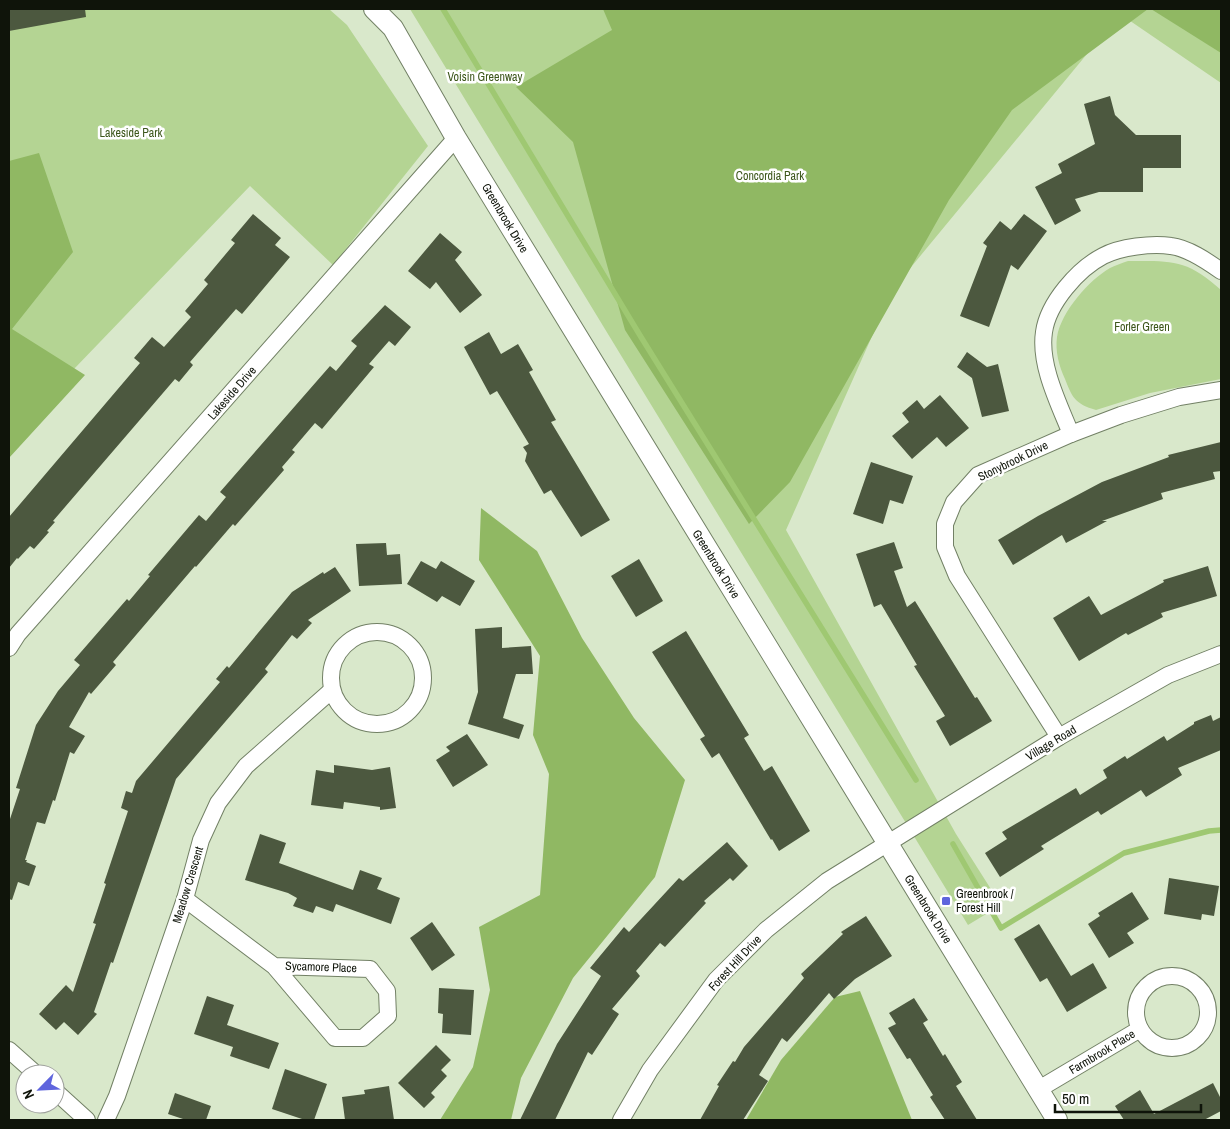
<svg xmlns="http://www.w3.org/2000/svg" width="1230" height="1129" font-family="'Archivo Narrow',sans-serif">
<style>
.green{fill:#b4d493}
.forest{fill:#90b863}
.lines{fill:none;stroke-linecap:round;stroke-linejoin:round}
.stream{stroke:#9fc872;stroke-width:5.5}
.building{fill:#4c583f}
.minor-casing{stroke:#728065;stroke-width:18}
.tertiary-casing{stroke:#728065;stroke-width:22}
.minor{stroke:#fff;stroke-width:16}
.tertiary{stroke:#fff;stroke-width:20}
.poi-dot{fill:#5f65dd;stroke:#fff;stroke-width:2}
.labels{text-anchor:middle;dominant-baseline:central;stroke-width:5;stroke-linejoin:round;paint-order:stroke}
.park-label{font-size:12px;fill:#3c561b;stroke:#fff}
.street-label{font-size:12px;fill:#0f140a;stroke:#fff}
.poi-label{font-size:12px;fill:#0f140a;stroke:#fff;text-anchor:start}
</style>
<rect width="100%" height="100%" fill="#d9e8cb"/>
<g class="green">
<polygon points="9,9 329,9 347,25 428,146 333,265 250,186 49,395 9,440"/>
<polygon points="410,9 1221,9 1221,83 1120,14 893,289 786,530 956,834 1001,905 968,925"/>
<path d="M 1128,261 C 1172,261 1187,259 1221,290 L 1221,379 L 1150,393 L 1096,410 C 1075,404 1072,397 1065,379 C 1059,366 1055,351 1057,337 C 1061,312 1089,280 1110,268 C 1116,265 1122,263 1128,261 Z"/>
</g>
<g class="forest">
<polygon points="603,9 1148,9 1012,110 949,200 790,482 749,524 625,330 573,142 516,87 612,30"/>
<polygon points="1151,9 1221,9 1221,53"/>
<polygon points="39,153 73,252 12,329 85,375 9,458 9,161"/>
<polygon points="481,508 537,551 582,638 634,718 685,780 655,877 573,978 521,1078 511,1120 440,1120 473,1067 490,990 479,927 540,895 549,774 533,735 540,656 479,560"/>
<polygon points="860,991 912,1120 746,1120 781,1060 835,997"/>
</g>
<g class="lines">
<g class="stream">
<polyline points="443,9 641,337 916,780"/>
<polyline points="953,844 1001,928 1124,853 1209,831 1221,830"/>
</g>
</g>
<g class="building">
<polygon points="9,9 85,9 86,17 9,31"/>
<polygon points="1110,96 1115,115 1136,135 1181,135 1181,168 1143,168 1143,192 1099,192 1075,199 1081,211 1055,225 1035,187 1062,173 1058,164 1095,144 1084,104"/>
<polygon points="253,214 281,238 275,245 290,257 242,314 236,309 190,362 193,365 179,382 175,379 53,521 55,522 47,531 49,532 34,549 30,546 18,559 17,558 9,568 9,517 140,363 134,358 152,337 164,347 191,317 185,311 208,284 204,280 235,243 231,240"/>
<polygon points="1024,214 1047,231 1018,270 1011,265 989,327 960,316 987,246 983,243 1000,221 1011,230"/>
<polygon points="440,233 462,252 455,260 482,295 460,313 436,282 430,289 408,271"/>
<polygon points="385,305 411,327 395,346 389,341 369,364 374,367 322,429 315,423 292,450 295,452 282,467 284,470 235,526 233,524 196,567 195,566 113,662 116,665 91,694 89,692 69,727 85,736 74,754 70,752 55,801 53,800 45,824 37,822 25,860 27,860 26,862 36,866 29,886 18,882 12,900 9,899 9,822 20,789 16,788 36,725 58,691 80,665 74,660 127,599 129,601 150,576 148,575 199,515 206,521 226,497 220,492 330,366 336,371 357,346 351,341"/>
<polygon points="489,332 501,354 518,344 533,370 529,372 556,420 551,422 610,520 581,537 551,490 544,494 525,461 527,453 523,447 529,444 497,391 490,395 464,347"/>
<polygon points="967,352 987,367 998,364 1009,411 982,417 972,378 957,367"/>
<polygon points="940,395 969,428 946,447 937,437 912,459 892,436 909,422 902,413 917,400 924,409"/>
<polygon points="1221,442 1221,471 1213,472 1215,479 1161,493 1163,499 1102,521 1107,521 1066,543 1062,535 1013,565 998,540 1038,516 1102,482 1169,457 1168,455"/>
<polygon points="871,462 913,476 903,504 890,500 883,524 853,514"/>
<polygon points="894,542 903,568 894,571 907,607 915,601 975,698 977,697 992,721 950,746 936,721 945,716 914,666 917,665 881,604 874,607 856,554"/>
<polygon points="386,543 387,555 400,554 402,584 359,586 356,544"/>
<polygon points="639,559 663,601 636,617 611,576"/>
<polygon points="421,561 436,569 441,561 475,581 460,606 442,596 437,602 407,584"/>
<polygon points="1208,566 1217,596 1161,613 1163,617 1128,635 1126,633 1079,661 1053,618 1089,596 1101,615 1164,582 1163,580"/>
<polygon points="335,567 351,591 308,620 312,623 297,639 292,635 265,669 268,672 176,779 113,963 111,962 94,1012 97,1014 78,1035 64,1022 56,1030 39,1014 66,985 73,992 96,924 93,923 106,884 104,883 128,811 121,808 126,791 132,793 136,781 220,682 216,679 227,666 229,668 292,592 323,572 324,574"/>
<polygon points="502,627 502,648 531,646 533,674 516,674 503,718 524,725 519,739 468,724 478,692 475,629"/>
<polygon points="686,631 749,735 744,738 764,771 772,766 810,831 779,851 772,839 771,840 719,753 712,758 700,739 705,736 652,652"/>
<polygon points="1211,715 1213,721 1221,717 1221,750 1178,768 1182,775 1146,797 1141,790 1101,815 1098,811 1041,846 1044,849 1000,877 985,853 1007,839 1002,832 1076,788 1080,795 1107,778 1103,770 1125,756 1127,759 1164,736 1167,741 1194,724 1194,722"/>
<polygon points="467,734 488,765 453,787 436,760 450,751 446,747"/>
<polygon points="334,765 372,770 390,767 396,808 380,810 380,807 344,802 343,809 311,805 316,770 334,773"/>
<polygon points="260,834 286,843 279,863 353,890 360,870 382,878 377,889 400,898 391,924 336,904 333,912 316,906 313,913 293,906 297,898 288,893 245,880"/>
<polygon points="727,842 748,866 733,881 730,878 704,901 706,903 665,947 660,943 636,971 640,976 612,1009 619,1014 592,1055 588,1052 555,1120 520,1120 557,1044 601,976 590,968 624,927 629,932 679,878 683,881"/>
<polygon points="1169,878 1219,886 1214,916 1202,914 1201,920 1164,914"/>
<polygon points="1132,892 1149,919 1127,933 1134,943 1109,958 1088,924 1100,916 1098,913"/>
<polygon points="866,916 892,956 855,979 834,999 829,993 787,1042 782,1038 759,1075 768,1081 743,1120 700,1120 719,1086 717,1085 733,1061 735,1062 744,1047 804,978 801,974 843,934 841,932"/>
<polygon points="432,922 455,955 432,971 410,938"/>
<polygon points="1039,924 1071,976 1093,963 1107,988 1067,1012 1047,978 1040,982 1014,939"/>
<polygon points="439,988 474,990 471,1035 442,1033 443,1014 438,1013"/>
<polygon points="207,996 234,1005 227,1025 279,1043 269,1069 230,1056 233,1047 194,1034"/>
<polygon points="914,998 928,1020 923,1023 943,1056 945,1054 962,1082 956,1086 977,1120 945,1120 930,1097 933,1095 910,1058 907,1059 888,1028 896,1024 889,1013"/>
<polygon points="436,1045 451,1060 441,1070 447,1076 431,1093 435,1097 424,1108 398,1083"/>
<polygon points="285,1069 327,1084 314,1120 305,1120 272,1109"/>
<polygon points="1213,1083 1221,1099 1221,1111 1204,1120 1124,1120 1115,1106 1140,1090 1154,1114"/>
<polygon points="389,1086 394,1120 345,1120 342,1097 365,1094 364,1090"/>
<polygon points="175,1093 211,1106 206,1120 186,1120 168,1114"/>
</g>
<g class="lines">
<defs>
<g id="minor">
<path d="M 1071,434 C 1059,404 1039,365 1044,332 C 1048,303 1078,269 1103,256 C 1120,247 1152,243 1171,246 C 1188,248 1207,261 1221,271"/>
<circle cx="377" cy="678" r="46"/>
<polyline points="9,648 18,634 456,138"/>
<polyline points="1059,737 957,576 945,547 945,524 954,502 978,475 1071,434 1121,415 1179,397 1221,390"/>
<polyline points="185,899 274,966 335,1038 363,1038 388,1016 387,991 370,969 274,966"/>
<circle cx="1172" cy="1012" r="36"/>
<polyline points="9,1050 36,1074"/>
<polyline points="1039,1089 1140,1029"/>
<polyline points="55,1091 87,1120"/>
<polyline points="106,1120 117,1096 185,899 201,840 218,803 246,766 332,690"/>
<polyline points="621,1120 650,1070 716,980 766,930 827,881 1059,737 1168,675 1221,654"/>
</g>
<polyline id="tertiary" points="374,9 393,28 456,138 1057,1120"/>
</defs>
<use href="#minor" class="minor-casing"/>
<use href="#tertiary" class="tertiary-casing"/>
<use href="#minor" class="minor"/>
<use href="#tertiary" class="tertiary"/>
</g>
<rect class="poi-dot" x="941" y="896" width="10" height="10" rx="2.5"/>
<g class="labels">
<g class="park-label">
<text x="485" y="77">Voisin Greenway</text>
<text x="131" y="133">Lakeside Park</text>
<text x="770" y="176">Concordia Park</text>
<text x="1142" y="327">Forler Green</text>
</g>
<g class="street-label">
<text transform="translate(505 218) rotate(59)">Greenbrook Drive</text>
<text transform="translate(232 393) rotate(-49)">Lakeside Drive</text>
<text transform="translate(1013 461) rotate(-26)">Stonybrook Drive</text>
<text transform="translate(716 564) rotate(58)">Greenbrook Drive</text>
<text transform="translate(1051 743) rotate(-31)">Village Road</text>
<text transform="translate(188 885) rotate(-73)">Meadow Crescent</text>
<text transform="translate(928 909) rotate(58)">Greenbrook Drive</text>
<text transform="translate(735 963) rotate(-47)">Forest Hill Drive</text>
<text transform="translate(321 967) rotate(2)">Sycamore Place</text>
<text transform="translate(1102 1052) rotate(-31)">Farmbrook Place</text>
</g>
<g class="poi-label">
<text x="956" y="894">Greenbrook /<tspan x="956" dy="14">Forest Hill</tspan></text>
</g>
</g>
<rect width="1230" height="1129" fill="none" stroke="#0f140a" stroke-width="20"/>
<g transform="translate(40 1089) rotate(246)"><circle r="24" fill="#ffffff" stroke="#9fa19d"/>
<path d="M0-4L9 19L0 12L-9 19Z" fill="#5f65dd"/>
<text y="-8" font-size="14" font-weight="bold" text-anchor="middle" fill="#0f140a">N</text>
</g>
<path d="M1055 1104v8h146v-8" fill="none" stroke="#0f140a" stroke-width="2.5"/>
<text x="1062" y="1104" font-size="15" fill="#0f140a" stroke="#ffffff" stroke-width="4" paint-order="stroke">50 m</text>
</svg>
